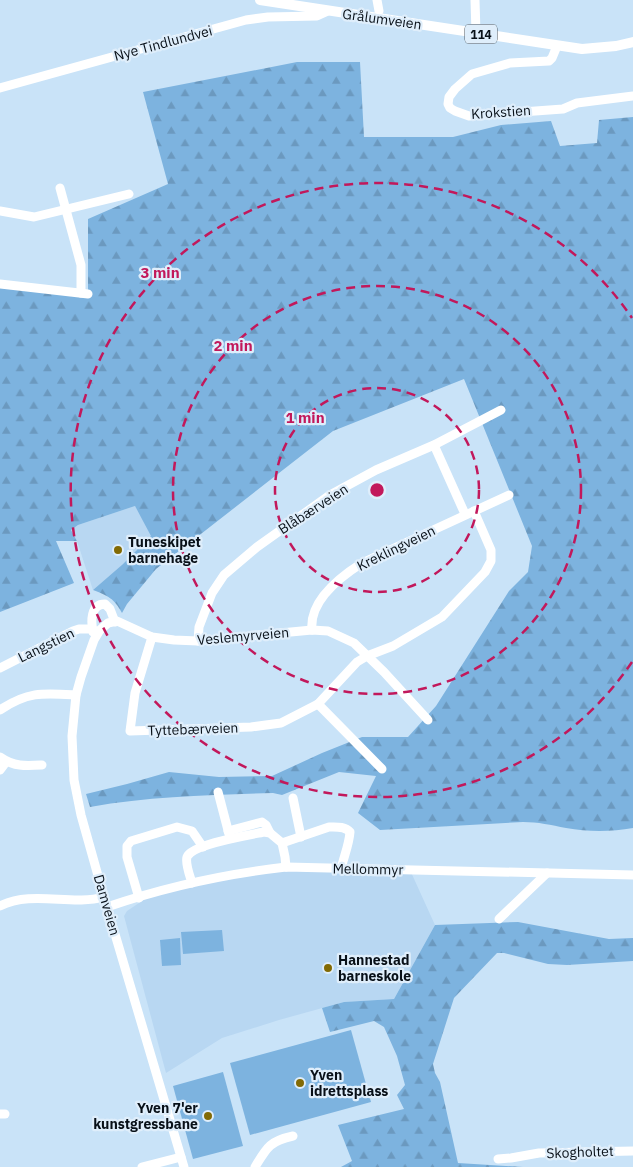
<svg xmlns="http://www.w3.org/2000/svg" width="633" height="1167" font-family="'IBM Plex Sans',sans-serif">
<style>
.built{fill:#b8d7f2}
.grass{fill:#7db3df}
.forest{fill:url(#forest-firs)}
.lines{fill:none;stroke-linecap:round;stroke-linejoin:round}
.minor{stroke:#fff;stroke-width:9}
.major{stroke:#fff;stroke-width:10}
.ring{fill:none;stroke:#c2185b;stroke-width:2.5;stroke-dasharray:9 6}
.poi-dot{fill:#826a04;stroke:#dfeefb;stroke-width:2}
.labels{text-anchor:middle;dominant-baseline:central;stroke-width:4.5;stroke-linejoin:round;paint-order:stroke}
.shield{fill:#dfeefb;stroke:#48535c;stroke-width:1}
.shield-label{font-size:12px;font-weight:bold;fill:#081018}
.street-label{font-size:14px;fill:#081018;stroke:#dfeefb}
.poi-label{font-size:14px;font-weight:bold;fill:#081018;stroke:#dfeefb;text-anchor:start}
.centre{fill:#c2185b;stroke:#dfeefb;stroke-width:2.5}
.ring-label{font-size:15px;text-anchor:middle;font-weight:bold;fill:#c2185b;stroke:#dfeefb;stroke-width:4.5;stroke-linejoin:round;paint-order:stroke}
</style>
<defs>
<pattern id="forest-firs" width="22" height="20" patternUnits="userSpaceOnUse" patternTransform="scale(1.25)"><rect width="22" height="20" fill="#7db3df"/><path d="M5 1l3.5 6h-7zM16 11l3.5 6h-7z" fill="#6b99bf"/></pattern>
</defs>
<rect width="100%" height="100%" fill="#c9e3f8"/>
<g class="built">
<polygon points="135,506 152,536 123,564 93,590 77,541 71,530 78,525"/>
<polygon points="286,867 410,870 435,925 394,999 344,1002 279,1020 222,1038 166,1073 124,916 127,911 151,895"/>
</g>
<g class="grass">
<polygon points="222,930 224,951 183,954 181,932"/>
<polygon points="180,938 181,965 162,966 160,940"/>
<polygon points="351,1030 371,1102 250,1135 230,1063"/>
<polygon points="223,1072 243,1146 193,1159 173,1086"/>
</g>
<g class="forest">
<path d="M 297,62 L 360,62 L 364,137 L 453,137 L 501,125 L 551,121 L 560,146 L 597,143 L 599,120 L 633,117 L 633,828 C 611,832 588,832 566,828 C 551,825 538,822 523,822 L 380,830 L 358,813 L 376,776 L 339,772 L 282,795 L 273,793 C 212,795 151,796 90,807 L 86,794 L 127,784 L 169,772 L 219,777 L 272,776 L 322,753 L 362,737 L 408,737 L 436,706 L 509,591 L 528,572 L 532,546 L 464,379 L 333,431 L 156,569 L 127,604 L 122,613 C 114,598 108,596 93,590 L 123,564 L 151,536 L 135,506 L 78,525 L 71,530 L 77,541 L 56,541 L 74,583 L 0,612 L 0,284 L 88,294 L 88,219 L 168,184 L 143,92 Z"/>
<polygon points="518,922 609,939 633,938 633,961 567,965 548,964 504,953 497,953 454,998 433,1064 435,1073 440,1082 458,1163 523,1167 341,1167 352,1161 338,1125 404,1109 397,1095 405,1085 397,1056 384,1027 374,1021 330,1032 322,1008 344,1002 394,999 435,925"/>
</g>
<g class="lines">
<g class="minor">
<polyline points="377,0 379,11"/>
<polyline points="475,0 476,33"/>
<polyline points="557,46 552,58 549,61 510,63 472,74 455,89 449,97 448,104 450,108 455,111 469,116 563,109 577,103 633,96"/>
<polyline points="0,88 246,20 268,17 317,16 328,11"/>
<polyline points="60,188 81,265 81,293"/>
<polyline points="0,211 34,217 129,194"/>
<polyline points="0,284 88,294"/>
<polyline points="434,445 465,514"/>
<path d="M 312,630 C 309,601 340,577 362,563 L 509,495"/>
<path d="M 93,632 C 91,622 90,604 105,604 L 110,609 L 115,622"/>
<polyline points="152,637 135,693 130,731 251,727 281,723 318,704 357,662 367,656 393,646 442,617 485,572 491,561 491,550 474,511"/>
<polyline points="198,641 199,627 212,593 224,575 257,547 330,495 376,470 434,445 501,410"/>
<polyline points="0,668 73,631 79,629 93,629"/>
<polyline points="318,704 382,769"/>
<path d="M 0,710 C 28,691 44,693 76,695"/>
<path d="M 0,757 C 14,767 26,766 42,765"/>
<polyline points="0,770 6,762"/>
<polyline points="218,792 229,834"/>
<polyline points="293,798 301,837"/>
<polyline points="228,831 262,822 266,825 270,833"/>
<polyline points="282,843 285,857 286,867"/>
<path d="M 192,883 C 190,876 185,864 187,857 C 192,844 250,835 264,832 L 270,833 L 282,843 L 329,827 C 336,827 345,826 350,832 C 349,845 344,856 341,869"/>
<polyline points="139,898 127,857 127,846 131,841 177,827 192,831 203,847"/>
<path d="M 0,906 C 32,890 71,906 104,897"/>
<path d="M 107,907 C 165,887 225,874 286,867 L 633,875"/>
<polyline points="499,919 547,873"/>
<polyline points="0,1114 5,1114"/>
<polyline points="498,1159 511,1158 539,1153 633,1151"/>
<polyline points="142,1167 181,1157"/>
<polyline points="184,1167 104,897 81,815 74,780 72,736 76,695 81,677 94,640 100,630 108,623 117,621 152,637 174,640 198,641 312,630 328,631 354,643 384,672 428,720"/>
<path d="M 255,1167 C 267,1147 270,1141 293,1136"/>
</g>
<polyline class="major" points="260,0 582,49 616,46 633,42"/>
</g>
<g class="ring">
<circle cx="377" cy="490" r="102"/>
<circle cx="377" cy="490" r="204"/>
<path d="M632 662A307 307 0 1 1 632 318"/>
</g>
<g class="poi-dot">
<circle cx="118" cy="550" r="5"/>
<circle cx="328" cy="968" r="5"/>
<circle cx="300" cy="1083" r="5"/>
<circle cx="208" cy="1116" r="5"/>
</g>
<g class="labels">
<rect class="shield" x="465" y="24.5" width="32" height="19" rx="4"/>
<g class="shield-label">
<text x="481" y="34">114</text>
</g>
<g class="street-label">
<text transform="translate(382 19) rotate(8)">Grålumveien</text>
<text transform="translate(163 43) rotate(-15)">Nye Tindlundvei</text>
<text transform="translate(501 112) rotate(-4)">Krokstien</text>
<text transform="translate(313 509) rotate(-33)">Blåbærveien</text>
<text transform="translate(396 548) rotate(-26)">Kreklingveien</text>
<text transform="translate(243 636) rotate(-5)">Veslemyrveien</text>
<text transform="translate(46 645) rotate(-26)">Langstien</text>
<text transform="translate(193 729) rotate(-2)">Tyttebærveien</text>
<text transform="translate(368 869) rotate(1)">Mellommyr</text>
<text transform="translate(107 905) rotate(74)">Damveien</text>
<text transform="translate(580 1152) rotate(-2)">Skogholtet</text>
</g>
<g class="poi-label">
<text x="128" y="542">Tuneskipet<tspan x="128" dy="16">barnehage</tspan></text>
<text x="338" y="960">Hannestad<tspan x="338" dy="16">barneskole</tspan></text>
<text x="310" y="1075">Yven<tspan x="310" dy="16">idrettsplass</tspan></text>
<text x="198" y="1108" text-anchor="end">Yven 7'er<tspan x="198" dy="16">kunstgressbane</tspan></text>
</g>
</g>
<circle cx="377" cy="490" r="8" class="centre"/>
<g class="ring-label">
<text x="160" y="278">3 min</text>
<text x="233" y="351">2 min</text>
<text x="305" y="423">1 min</text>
</g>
</svg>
